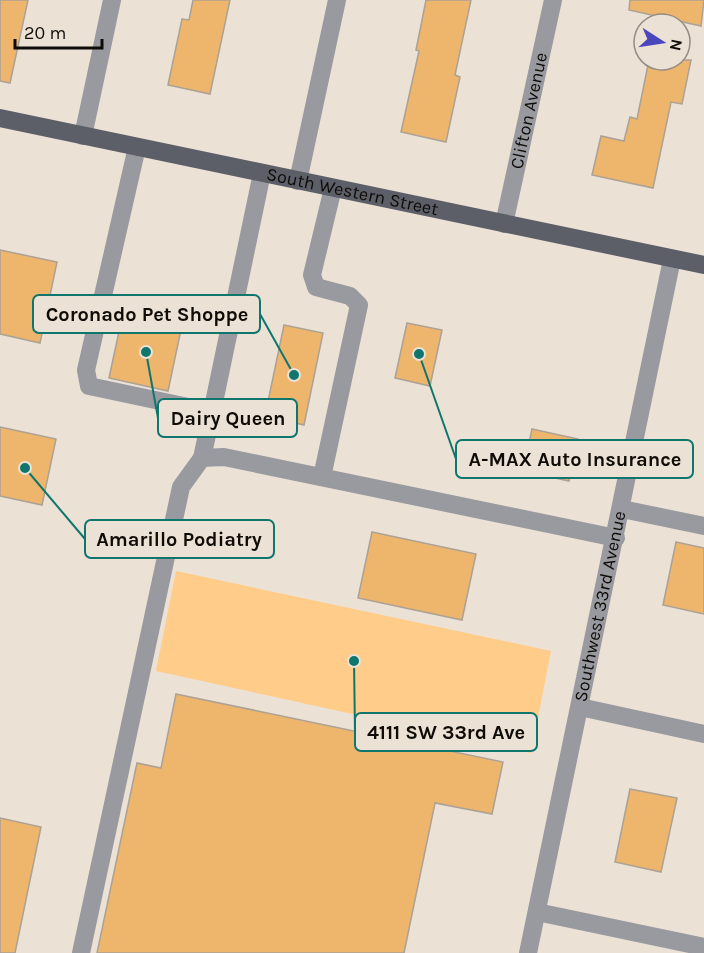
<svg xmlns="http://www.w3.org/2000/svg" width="704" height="953" font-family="Karla,sans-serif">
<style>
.green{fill:#ffcc8a}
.building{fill:#eeb66c;stroke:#aba195;stroke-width:1.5}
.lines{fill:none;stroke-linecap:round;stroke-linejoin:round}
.minor{stroke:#999aa0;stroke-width:18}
.major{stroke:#5c5e68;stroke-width:18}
.labels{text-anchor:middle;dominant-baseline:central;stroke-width:6;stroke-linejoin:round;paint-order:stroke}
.street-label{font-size:18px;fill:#0f0c08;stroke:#ece1d5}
.leader{fill:none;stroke:#0f766e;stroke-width:2}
.callout-dot{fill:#0f766e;stroke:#ece1d5;stroke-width:2}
.callout{fill:#ece1d5;stroke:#0f766e;stroke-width:2}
.callout-label{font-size:20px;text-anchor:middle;font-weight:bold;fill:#0f0c08}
</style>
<rect width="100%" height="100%" fill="#ece1d5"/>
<polygon class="green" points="176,571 551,651 531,753 156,671"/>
<g class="building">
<polygon points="0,0 28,0 10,83 0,81"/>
<polygon points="193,0 230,0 210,94 168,85 182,19 189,20"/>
<polygon points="426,0 471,0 455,75 460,77 446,142 401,132 419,51 416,50"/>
<polygon points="630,0 704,0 701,26 629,10"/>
<polygon points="649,60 691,60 682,104 671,102 653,188 592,175 601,136 624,141 630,117 637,119"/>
<polygon points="0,250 57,262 40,343 0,334"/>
<polygon points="123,313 182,325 168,391 109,378"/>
<polygon points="407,323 442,330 430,386 395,378"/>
<polygon points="284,325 323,333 304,425 265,416"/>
<polygon points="0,427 56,439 42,505 0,496"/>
<polygon points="532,429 578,439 569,481 523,471"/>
<polygon points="372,532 476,554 462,620 358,598"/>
<polygon points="676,542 704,548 704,614 663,605"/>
<polygon points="176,694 503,762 492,814 435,803 404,953 97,953 137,763 161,768"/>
<polygon points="630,789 677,798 661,872 615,862"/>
<polygon points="0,818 41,827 15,953 0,953"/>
</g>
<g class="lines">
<g class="minor">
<polyline points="83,136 112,0"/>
<polyline points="137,147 86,370 89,386 212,412 262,173"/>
<polyline points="298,181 337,0"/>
<path id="s1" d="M 504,224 L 553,0"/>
<polyline points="202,458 212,412"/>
<polyline points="322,477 359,305 350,296 316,287 312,275 333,188"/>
<polyline points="622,509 704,526"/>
<polyline points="580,707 704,734"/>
<polyline points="537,912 704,947"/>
<polyline points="81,953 181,487 202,458 224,457 616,538"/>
<path id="s2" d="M 528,953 L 672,259"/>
</g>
<path class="major" id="s3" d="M 0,118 L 704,265"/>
</g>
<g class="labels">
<g class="street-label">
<text stroke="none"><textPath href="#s1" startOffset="116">Clifton Avenue</textPath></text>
<text stroke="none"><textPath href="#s3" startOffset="360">South Western Street</textPath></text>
<text stroke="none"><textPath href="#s2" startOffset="354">Southwest 33rd Avenue</textPath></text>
</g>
</g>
<path class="leader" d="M294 375L260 314M146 352L158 418M419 354L456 459M25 468L85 539M354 661L355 732"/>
<g class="callout-dot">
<circle cx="294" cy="375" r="6"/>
<circle cx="146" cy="352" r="6"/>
<circle cx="419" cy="354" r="6"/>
<circle cx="25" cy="468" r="6"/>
<circle cx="354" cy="661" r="6"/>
</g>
<g class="callout">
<rect x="33" y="295" width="227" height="38" rx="6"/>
<rect x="158" y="399" width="139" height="38" rx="6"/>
<rect x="456" y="440" width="237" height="38" rx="6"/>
<rect x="85" y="520" width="189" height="38" rx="6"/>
<rect x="355" y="713" width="182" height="38" rx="6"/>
</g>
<g class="callout-label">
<text x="147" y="321">Coronado Pet Shoppe</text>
<text x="228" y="425">Dairy Queen</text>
<text x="575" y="466">A-MAX Auto Insurance</text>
<text x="179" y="546">Amarillo Podiatry</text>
<text x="446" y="739">4111 SW 33rd Ave</text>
</g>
<g transform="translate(662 42) rotate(102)"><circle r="28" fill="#ece1d5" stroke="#948c83" stroke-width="1.5"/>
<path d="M0-4.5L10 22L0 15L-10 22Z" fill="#4c46bd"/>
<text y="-9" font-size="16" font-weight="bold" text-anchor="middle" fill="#0f0c08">N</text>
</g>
<path d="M15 39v9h87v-9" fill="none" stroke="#0f0c08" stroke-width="3"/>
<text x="24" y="39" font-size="18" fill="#0f0c08" stroke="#ece1d5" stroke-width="4.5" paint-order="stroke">20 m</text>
</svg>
